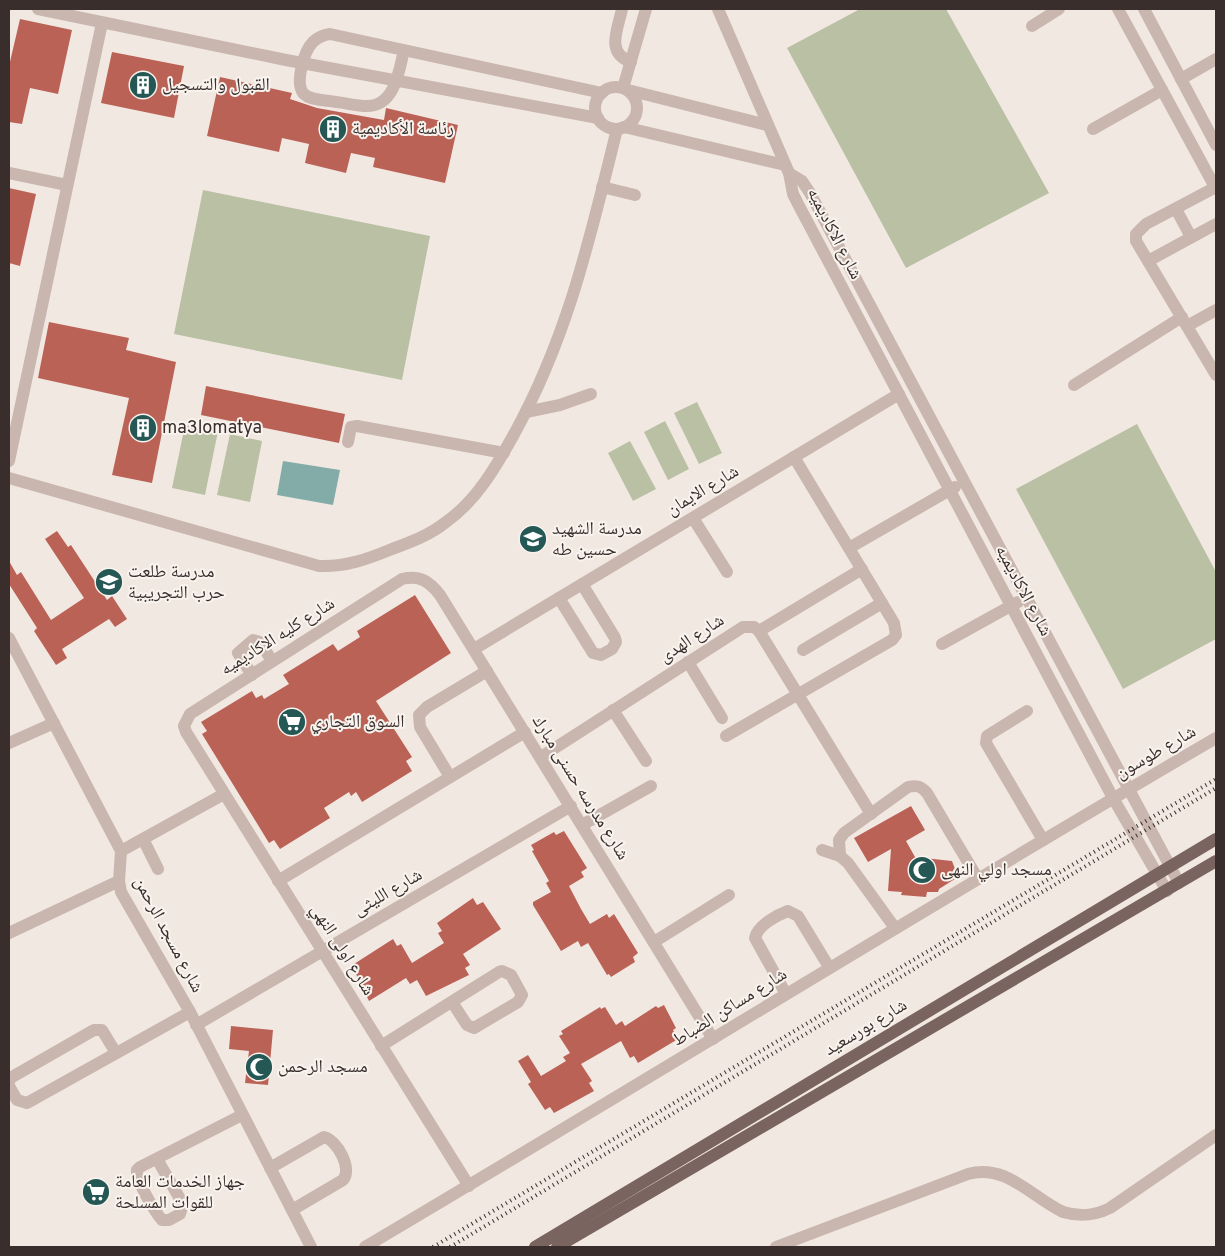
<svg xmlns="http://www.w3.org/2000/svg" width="1225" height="1256" font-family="Overpass,'Noto Naskh Arabic',sans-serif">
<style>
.green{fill:#bac0a3}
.water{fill:#83aca9}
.building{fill:#bb6257}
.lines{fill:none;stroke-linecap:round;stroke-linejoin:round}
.minor{stroke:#c9b7af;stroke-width:12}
.major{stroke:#79645f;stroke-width:12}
.rail{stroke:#392e2c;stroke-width:4;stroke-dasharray:1 4;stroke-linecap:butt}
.labels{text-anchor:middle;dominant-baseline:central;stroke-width:4;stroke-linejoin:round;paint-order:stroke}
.poi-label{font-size:18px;fill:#392e2c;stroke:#f9f3ee;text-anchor:start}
.street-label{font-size:18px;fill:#392e2c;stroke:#f9f3ee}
</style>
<rect width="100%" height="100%" fill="#f2e8e2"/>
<g class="green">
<polygon points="860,9 946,9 1049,193 906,268 787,48"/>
<polygon points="203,190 430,236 402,380 174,334"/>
<polygon points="697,402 722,453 699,464 674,413"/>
<polygon points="665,421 689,469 668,480 644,432"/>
<polygon points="1137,424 1216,572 1216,639 1123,689 1016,489"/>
<polygon points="185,425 218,431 205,495 172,488"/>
<polygon points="230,434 262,441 250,502 217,495"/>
<polygon points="630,441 656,489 633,501 608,453"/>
</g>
<polygon class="water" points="283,461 340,470 333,505 277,495"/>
<g class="building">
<polygon points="20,19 72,30 58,94 30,88 22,124 9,122 9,66"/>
<polygon points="112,52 184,66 174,118 101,103"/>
<polygon points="220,77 292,93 290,99 317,108 384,120 386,108 458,125 445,183 373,167 375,158 351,153 346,173 305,163 309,144 282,138 279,152 207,136"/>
<polygon points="9,188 36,194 20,266 9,263"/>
<polygon points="49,322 129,338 126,350 176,362 152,483 112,475 129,398 38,378"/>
<polygon points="206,386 345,414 339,443 201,415"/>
<polygon points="57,531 68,547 71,545 107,600 112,596 127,619 115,627 109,619 62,649 67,658 56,665 34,631 37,628 9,584 9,561 17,575 21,572 51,620 84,598 45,539"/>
<polygon points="415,595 451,653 376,701 412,757 406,761 412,771 362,802 356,792 351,796 349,792 324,808 330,818 280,849 274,840 269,843 202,734 207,731 201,722 252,691 256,698 262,695 264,699 289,684 283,675 333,644 338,651 360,637 357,631"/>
<polygon points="911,806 925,830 906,841 915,857 952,861 958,877 939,889 938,892 927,892 926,897 901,895 902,892 888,891 891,849 868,862 854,838"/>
<polygon points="564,831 587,868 581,872 584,877 569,886 581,909 590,924 607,914 609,918 614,914 638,953 633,957 635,962 611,977 609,974 607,975 588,943 581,947 578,941 561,951 533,905 533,902 551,892 546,883 549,881 532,851 534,850 531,845 554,832 556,835"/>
<polygon points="473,898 477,905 483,902 501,929 463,954 470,965 465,968 469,975 426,996 417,980 410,984 406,978 369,1001 356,974 359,972 354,964 393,939 397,946 401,944 412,963 444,943 438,933 442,931 437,923"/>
<polygon points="664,1005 676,1028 673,1030 678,1039 638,1063 634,1056 630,1058 621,1041 581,1064 592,1081 589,1083 594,1091 554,1113 550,1107 545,1110 528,1084 531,1082 518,1061 528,1055 541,1076 566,1061 563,1057 570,1053 559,1036 563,1034 561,1031 600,1007 601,1009 605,1007 616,1025 622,1021 625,1026 656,1006 658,1008"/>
<polygon points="231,1026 273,1030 268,1085 245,1083 249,1051 229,1049"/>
</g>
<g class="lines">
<g class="minor">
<polyline points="38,9 286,60 598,118"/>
<path d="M 622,9 C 618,29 605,53 631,62"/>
<polyline points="718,9 789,173 793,194 798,204 1113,798 1167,891"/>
<polyline points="1118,9 1216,189"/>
<polyline points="1144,9 1216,145"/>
<polyline points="1032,26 1059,9"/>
<path d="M 404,50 C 399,71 395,106 367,106 C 357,106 346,103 336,102 C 326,100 310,101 303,93 C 295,82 304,51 313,42 C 318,37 323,35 330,34 L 602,93"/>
<polyline points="1181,79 1216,59"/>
<circle cx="616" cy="108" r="21"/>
<polyline points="623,88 646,9"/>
<polyline points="628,90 767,125"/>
<polyline points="624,127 785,165"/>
<polyline points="1093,129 1162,90"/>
<polyline points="9,173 67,185"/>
<polyline points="789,173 802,181 810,193 1179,883"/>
<polyline points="602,187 635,195"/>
<polyline points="1216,187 1146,224 1136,234 1136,241 1216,375"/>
<polyline points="1176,209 1191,237"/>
<polyline points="1148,261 1216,224"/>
<polyline points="1187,326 1216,310"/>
<polyline points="1074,385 1182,317"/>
<polyline points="526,412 560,405 591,394"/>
<polyline points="348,442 351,427 357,426 504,453"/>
<polyline points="9,461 102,23"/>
<path d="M 9,478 L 319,566 C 346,567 368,559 392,549 C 411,542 430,535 446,522 C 476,501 496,467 513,436 C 568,337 590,238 617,129"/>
<polyline points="693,518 727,572"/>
<polyline points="849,548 955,487"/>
<polyline points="559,598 593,653 601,655 612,649 616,642 615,638 582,584"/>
<polyline points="759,631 862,569"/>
<polyline points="9,638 121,851 119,881 121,892 190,1012 311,1247"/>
<polyline points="942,644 1018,602"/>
<polyline points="474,649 899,394"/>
<polyline points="803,650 882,603"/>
<polyline points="688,662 722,718"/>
<polyline points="252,675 238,653 253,640 260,642 272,661"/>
<polyline points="613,710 646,761"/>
<polyline points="1027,711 987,736 986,743 1043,840"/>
<polyline points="726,736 892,640 896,635 894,623 794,457"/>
<polyline points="9,743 54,723"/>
<polyline points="541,757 743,627 754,627 759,631 871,814"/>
<polyline points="450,777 420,727 419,715 427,707 487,671"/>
<polyline points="582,825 651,786"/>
<polyline points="143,839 158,869"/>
<polyline points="822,850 840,856 848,863 895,928"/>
<polyline points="121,851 224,794"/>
<path d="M 840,856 L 839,840 L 844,833 L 908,787 C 917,785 921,786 927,793 L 978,879"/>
<polyline points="278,881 525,732"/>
<polyline points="9,933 119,881"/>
<polyline points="654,942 729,895"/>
<path d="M 786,994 L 755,938 C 758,925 777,915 788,911 L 798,916 L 829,967"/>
<polyline points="196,1025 571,806"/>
<polyline points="381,1046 499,972 502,971 511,975 522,995 518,1002 474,1028 467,1025 452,1002"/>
<polyline points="9,1081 12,1077 94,1030 102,1030 116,1053"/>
<polyline points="9,1086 17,1100 27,1103 190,1012"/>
<path d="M 157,1159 L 183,1204 L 180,1214 L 169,1220 L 162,1220 C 155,1212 135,1179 137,1170 L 140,1167 L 242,1115"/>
<path d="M 270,1168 L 324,1137 C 337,1140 353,1169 343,1180 L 292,1210"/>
<path d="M 469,1186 L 186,732 L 184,726 L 190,714 L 402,579 C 420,575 429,581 440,595 L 713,1039"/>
<path d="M 365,1247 C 649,1079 930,905 1216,738"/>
<path d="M 776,1247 L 968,1174 C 1006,1163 1031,1197 1063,1212 C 1080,1217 1094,1216 1110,1208 L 1216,1135"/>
</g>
<g class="major">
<polyline points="535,1247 1216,839"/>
<polyline points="557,1247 1216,861"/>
</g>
<g class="rail">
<polyline points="433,1247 1216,779"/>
<polyline points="450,1247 1216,788"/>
</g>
</g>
<defs>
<symbol id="building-disc" viewBox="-11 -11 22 22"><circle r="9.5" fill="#255754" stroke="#f9f3ee"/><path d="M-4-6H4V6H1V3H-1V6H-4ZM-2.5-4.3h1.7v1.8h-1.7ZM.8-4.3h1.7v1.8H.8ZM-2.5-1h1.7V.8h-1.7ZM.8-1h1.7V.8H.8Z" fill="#fff"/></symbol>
<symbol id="school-disc" viewBox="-11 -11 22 22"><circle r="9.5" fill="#255754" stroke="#f9f3ee"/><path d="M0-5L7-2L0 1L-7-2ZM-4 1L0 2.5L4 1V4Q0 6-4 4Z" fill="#fff"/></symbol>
<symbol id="supermarket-disc" viewBox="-11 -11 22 22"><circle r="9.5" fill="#255754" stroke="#f9f3ee"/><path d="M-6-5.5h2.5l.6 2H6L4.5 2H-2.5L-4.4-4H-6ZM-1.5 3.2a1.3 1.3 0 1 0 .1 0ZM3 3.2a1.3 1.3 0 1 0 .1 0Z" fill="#fff"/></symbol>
<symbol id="mosque-disc" viewBox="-11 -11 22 22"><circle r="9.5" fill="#255754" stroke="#f9f3ee"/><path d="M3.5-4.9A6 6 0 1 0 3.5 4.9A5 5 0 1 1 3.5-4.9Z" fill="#fff"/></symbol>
</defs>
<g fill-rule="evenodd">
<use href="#building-disc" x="127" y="69" width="32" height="32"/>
<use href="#building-disc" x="317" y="113" width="32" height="32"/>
<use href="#building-disc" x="127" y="412" width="32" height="32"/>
<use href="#school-disc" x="517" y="523" width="32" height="32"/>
<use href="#school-disc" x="93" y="566" width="32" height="32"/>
<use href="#supermarket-disc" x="276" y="706" width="32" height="32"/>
<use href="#mosque-disc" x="906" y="854" width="32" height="32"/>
<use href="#mosque-disc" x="243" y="1051" width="32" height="32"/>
<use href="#supermarket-disc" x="80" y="1176" width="32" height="32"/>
</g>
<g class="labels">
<g class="poi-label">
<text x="162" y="85">القبول والتسجيل</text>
<text x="352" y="129">رئاسة الأكاديمية</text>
<text x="162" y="428">ma3lomatya</text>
<text x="552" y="529">مدرسة الشهيد<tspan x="552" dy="21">حسين طه</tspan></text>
<text x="128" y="572">مدرسة طلعت<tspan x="128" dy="21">حرب التجريبية</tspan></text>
<text x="311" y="722">السوق التجاري</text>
<text x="941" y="870">مسجد اولي النهى</text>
<text x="278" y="1067">مسجد الرحمن</text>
<text x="115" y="1182">جهاز الخدمات العامة<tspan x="115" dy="21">للقوات المسلحة</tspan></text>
</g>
<g class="street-label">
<text transform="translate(834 234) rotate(63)">شارع الاكاديميه</text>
<text transform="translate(703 491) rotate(-31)">شارع الايمان</text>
<text transform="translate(1023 591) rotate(62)">شارع الاكاديميه</text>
<text transform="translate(278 637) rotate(-32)">شارع كليه الاكاديميه</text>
<text transform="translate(692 639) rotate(-33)">شارع الهدى</text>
<text transform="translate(1156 753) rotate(-30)">شارع طوسون</text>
<text transform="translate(580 788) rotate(58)">شارع مدرسه حسنى مبارك</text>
<text transform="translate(388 893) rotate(-30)">شارع الليثى</text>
<text transform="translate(168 935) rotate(62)">شارع مسجد الرحمن</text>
<text transform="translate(342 950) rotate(58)">شارع اولى النهي</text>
<text transform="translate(730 1008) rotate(-32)">شارع مساكن الضباط</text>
<text transform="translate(866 1028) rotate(-31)">شارع بورسعيد</text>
</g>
</g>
<rect width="1225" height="1256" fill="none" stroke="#392e2c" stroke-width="20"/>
</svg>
